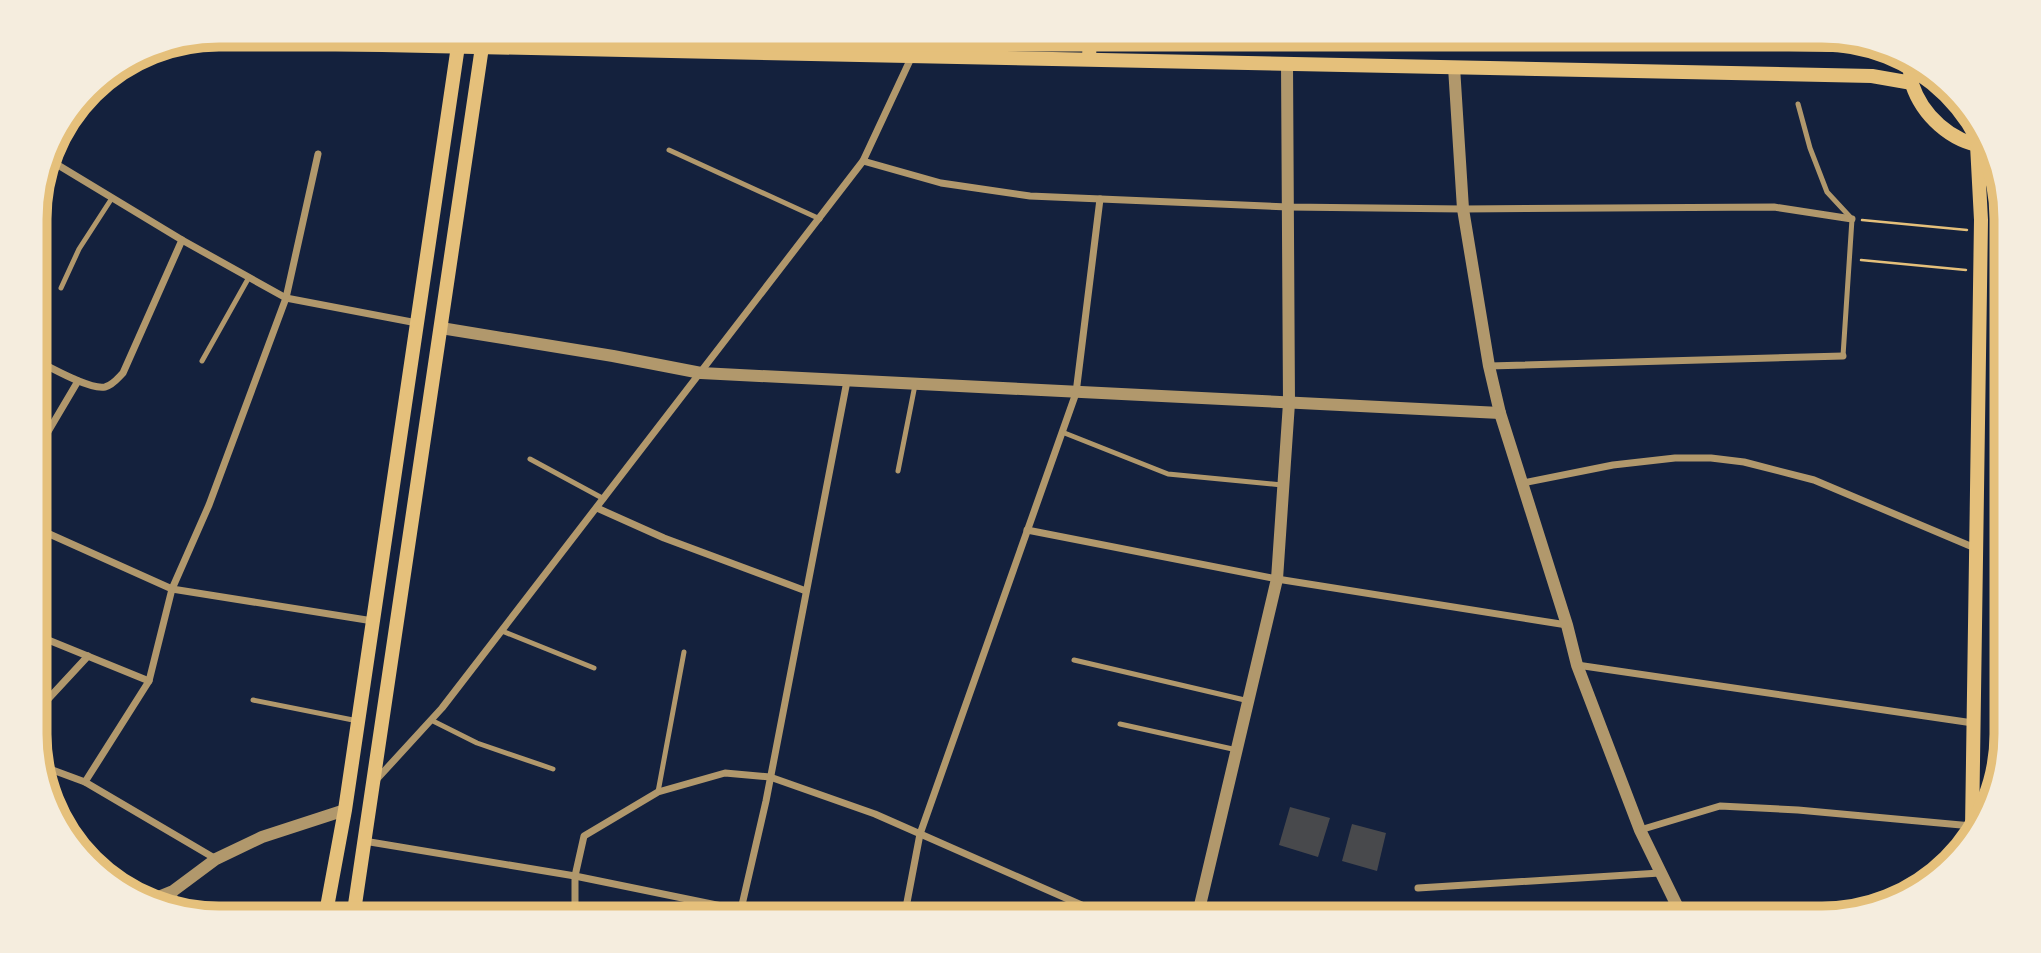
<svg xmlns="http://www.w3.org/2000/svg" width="2041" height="953" font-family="Karla,sans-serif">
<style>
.building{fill:#48494c}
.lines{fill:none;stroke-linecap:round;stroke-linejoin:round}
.path{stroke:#e5c07b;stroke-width:2.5}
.service{stroke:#b1986c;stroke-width:5}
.minor{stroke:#b1986c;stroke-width:7}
.tertiary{stroke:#b1986c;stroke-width:12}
.secondary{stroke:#e5c07b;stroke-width:14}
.rim{fill:none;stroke:#e5c07b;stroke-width:9}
</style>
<rect width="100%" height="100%" fill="#14213d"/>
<g class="building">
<polygon points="1290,807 1330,818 1318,857 1279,845"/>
<polygon points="1352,824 1386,833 1377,871 1342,861"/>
</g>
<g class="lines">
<g class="path">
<polyline points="1862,220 1967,230"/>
<polyline points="1861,260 1966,270"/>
</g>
<g class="service">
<polyline points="1798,104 1810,148 1827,192 1852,219 1843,356"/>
<polyline points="669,150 820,219"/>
<polyline points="61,288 79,249 112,198"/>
<polyline points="202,361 248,279"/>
<polyline points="1062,432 1168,474 1282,485"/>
<polyline points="530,459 604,499"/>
<polyline points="898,471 915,385"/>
<polyline points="502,631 594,668"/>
<polyline points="1074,660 1249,701"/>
<polyline points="253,700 358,721"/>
<polyline points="431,720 477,743 553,769"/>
<polyline points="1120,724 1237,750"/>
<polyline points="658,792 684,652"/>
<polyline points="173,891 180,910"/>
</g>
<g class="minor">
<polyline points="48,159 182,240 286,298 417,323"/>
<polyline points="863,161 941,183 1030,196 1288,207 1463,209 1774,207 1852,219"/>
<path d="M 36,360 C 51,368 90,390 105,387 C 113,385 118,378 123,373 L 182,240"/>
<polyline points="1489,366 1843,356"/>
<polyline points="36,452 78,381"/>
<polyline points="1523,483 1613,465 1675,458 1711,458 1744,462 1814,480 1975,548"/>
<polyline points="597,508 664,538 806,591"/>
<polyline points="36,528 172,589 373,621"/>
<polyline points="1027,530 1277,579 1567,625"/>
<polyline points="36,635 149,681"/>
<polyline points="1577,665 1973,723"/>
<polyline points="37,711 88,656"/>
<polyline points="39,765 85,782"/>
<polyline points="377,779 442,708 863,161 912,56"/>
<polyline points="1640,830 1720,806 1798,810 1972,826"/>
<polyline points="364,841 575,876 741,910"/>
<polyline points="216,859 85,782 149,681 172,589 209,505 286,298 318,154"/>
<polyline points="1418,888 1660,873"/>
<polyline points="575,918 575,876 584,836 658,792 725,773 770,777 875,814 1111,918"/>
<polyline points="739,918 766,801 847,381"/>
<polyline points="904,918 920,834 1076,393 1100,199"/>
</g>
<g class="tertiary">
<polyline points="1454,67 1463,209 1489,366 1500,413 1567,625 1577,665 1640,830 1683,918"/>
<polyline points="441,328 613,356 701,373 1500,413"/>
<polyline points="146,902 173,891 216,859 262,837 345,810"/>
<polyline points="1197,918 1277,579 1289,403 1287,64"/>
</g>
<g class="secondary">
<polyline points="1383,35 1876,46"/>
<polyline points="191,41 1872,76 1912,83"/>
<polyline points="1089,59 1090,35"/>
<path d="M 1909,61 C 1910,69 1910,77 1912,84 C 1922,115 1951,142 1984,146"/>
<polyline points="1999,767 2005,381"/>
<polyline points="1972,829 1981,220 1977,145"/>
<polyline points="325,918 345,810 458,46 465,35"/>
<polyline points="353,918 482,47 481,35"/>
</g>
</g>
<path d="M0 0H2041V953H0ZM219 47H1822A172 172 0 0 1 1994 219V734A172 172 0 0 1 1822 906H219A172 172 0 0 1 47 734V219A172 172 0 0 1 219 47Z" fill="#f5edde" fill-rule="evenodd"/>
<path class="rim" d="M219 47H1822A172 172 0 0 1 1994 219V734A172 172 0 0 1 1822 906H219A172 172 0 0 1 47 734V219A172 172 0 0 1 219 47Z"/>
</svg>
